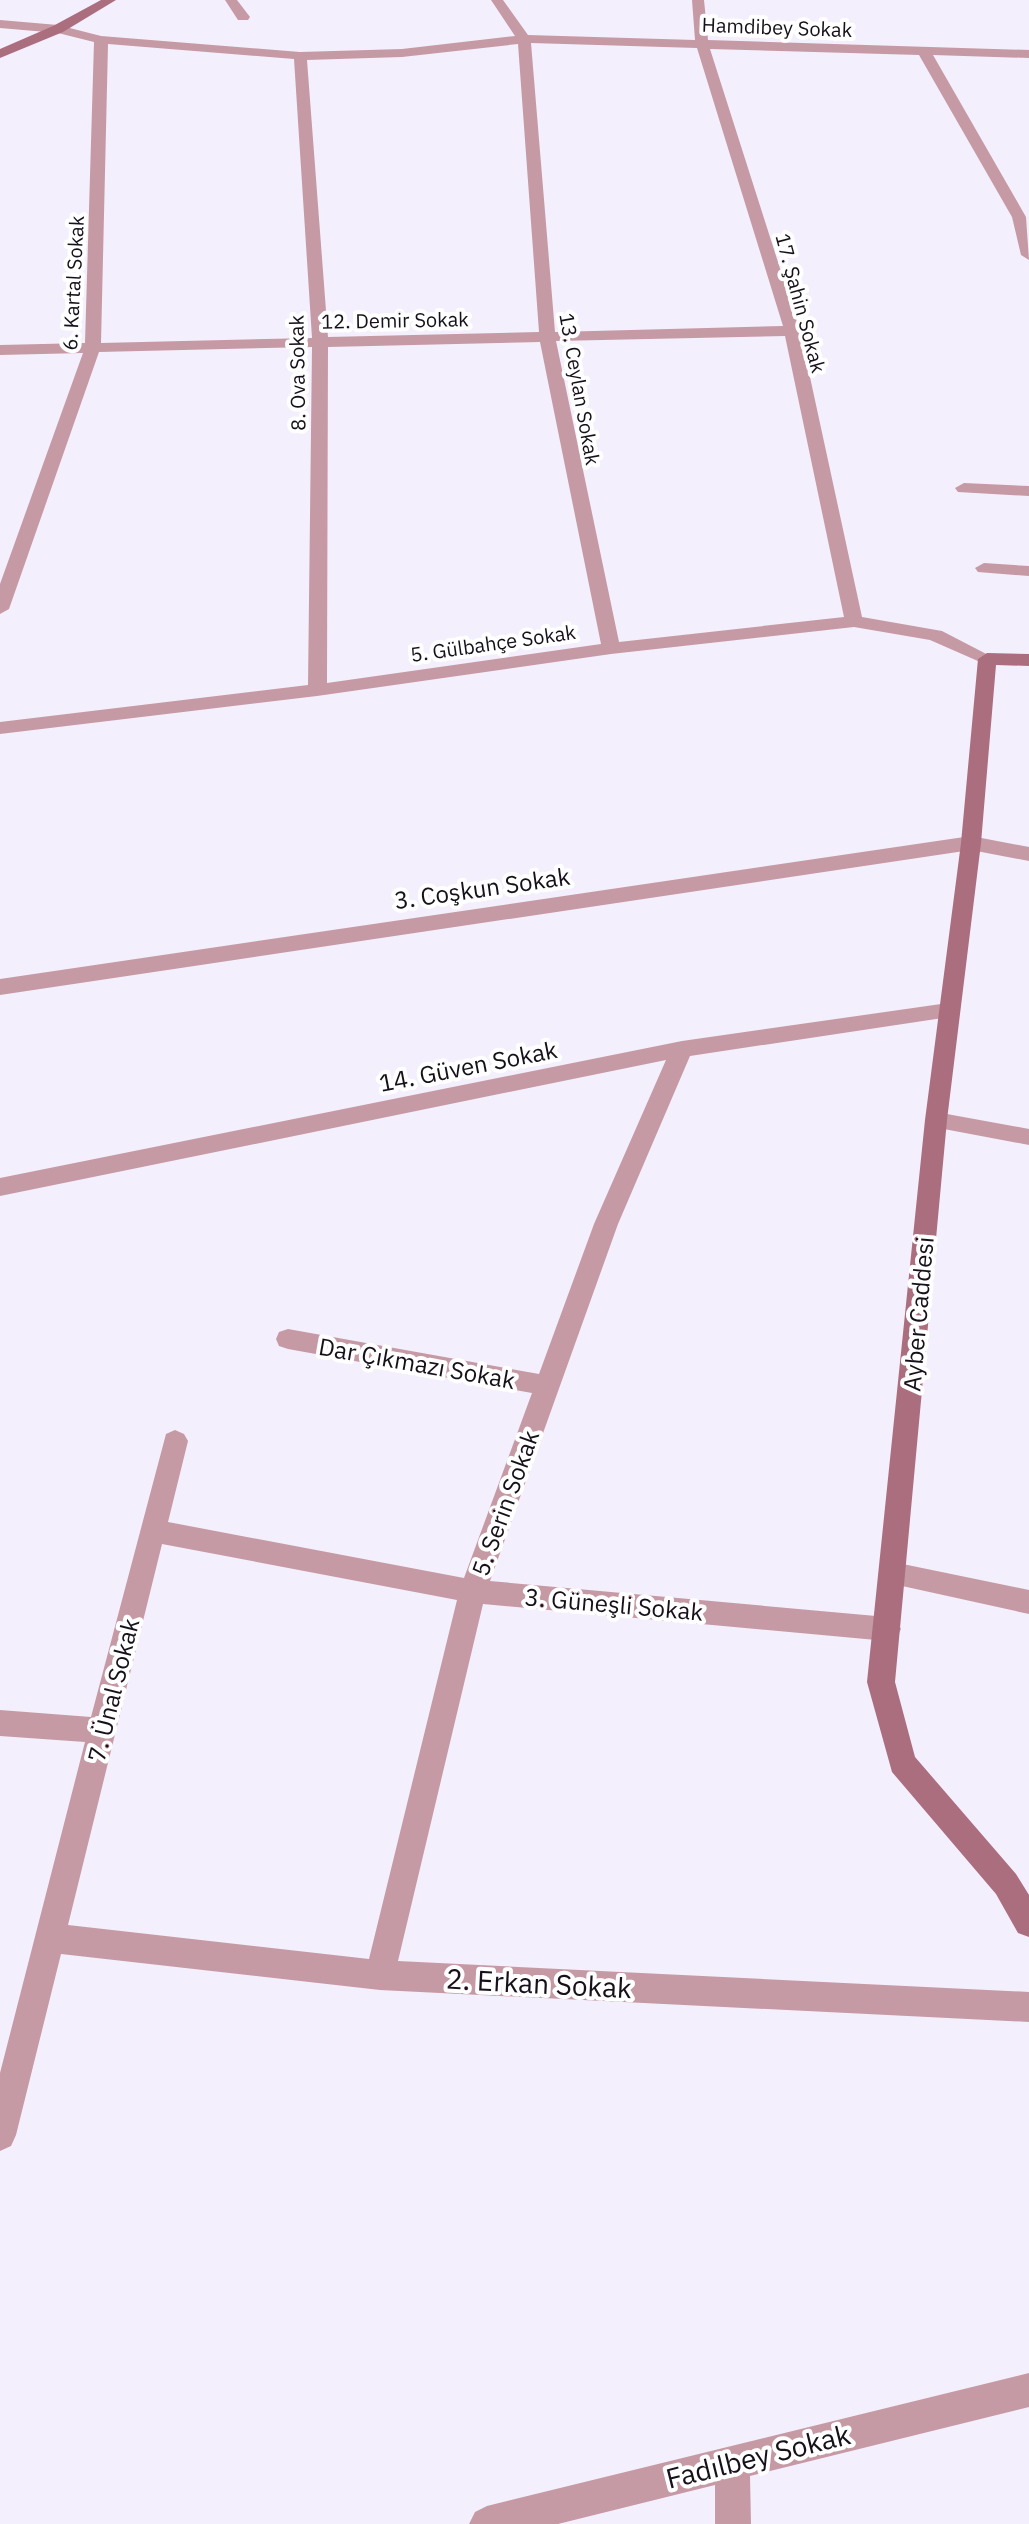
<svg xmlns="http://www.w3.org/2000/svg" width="1029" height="2524" font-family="'IBM Plex Sans',sans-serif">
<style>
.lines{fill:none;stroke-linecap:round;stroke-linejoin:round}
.street{fill:#c59aa4;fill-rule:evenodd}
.secondary{fill:#ab6e7f;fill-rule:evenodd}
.labels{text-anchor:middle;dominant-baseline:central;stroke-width:8;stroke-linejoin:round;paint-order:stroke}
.far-street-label{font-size:20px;fill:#15101a;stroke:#fff}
.street-label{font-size:24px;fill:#15101a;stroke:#fff}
.near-street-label{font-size:28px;fill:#15101a;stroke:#fff}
</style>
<rect width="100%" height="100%" fill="#f4effc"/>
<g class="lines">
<g class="street">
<polygon points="225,0 237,0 250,17 248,20 238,20"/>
<path d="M 491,0 L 503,0 L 528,35 L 695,40 L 692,0 L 704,0 L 708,40 L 1029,50 L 1029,58 L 933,55 L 1026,217 L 1029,260 L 1021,255 L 1012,217 L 919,55 L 710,49 L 800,331 L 862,617 L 942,631 L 996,659 L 987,665 L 930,640 L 854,627 L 611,654 L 317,696 L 0,734 L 0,722 L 308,685 L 312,347 L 99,352 L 9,609 L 0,614 L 0,584 L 83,353 L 0,355 L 0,345 L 85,343 L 94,42 L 58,33 L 0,28 L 0,20 L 58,25 L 101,36 L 300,52 L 402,49 L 515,36 ZM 531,43 L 697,48 L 783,326 L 555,332 ZM 108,44 L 294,59 L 312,338 L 101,343 ZM 518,44 L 539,332 L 328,337 L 307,60 L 402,57 ZM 785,336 L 844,617 L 619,642 L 556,341 ZM 540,342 L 601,644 L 327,683 L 328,347 Z"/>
<polygon points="964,483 1029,486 1029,496 958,492 955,488"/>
<polygon points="984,563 1029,566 1029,576 978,572 975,568"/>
<polygon points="971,836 1029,847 1029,861 971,850 0,995 0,979"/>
<path d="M 948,1003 L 959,1011 L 956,1016 L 690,1056 L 618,1224 L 490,1581 L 887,1617 L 897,1621 L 901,1629 L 897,1637 L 887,1641 L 483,1604 L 398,1961 L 1029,1992 L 1029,2022 L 380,1990 L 61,1954 L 16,2135 L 11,2146 L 0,2151 L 0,2073 L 85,1742 L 0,1736 L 0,1710 L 91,1717 L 166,1434 L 175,1430 L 184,1434 L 188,1441 L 168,1522 L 464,1578 L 532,1393 L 288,1349 L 279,1346 L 276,1339 L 279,1332 L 288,1329 L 539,1374 L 594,1224 L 666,1060 L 0,1196 L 0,1178 L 682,1041 ZM 162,1544 L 457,1600 L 369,1959 L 68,1925 Z"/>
<polygon points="936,1112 1029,1129 1029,1145 928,1126 925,1120"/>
<polygon points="893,1562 1029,1590 1029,1614 884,1582 880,1574 884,1566"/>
<polygon points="1029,2373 1029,2407 750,2476 751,2524 715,2524 715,2485 558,2524 469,2524 475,2512 487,2506"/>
</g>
<g class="secondary">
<polygon points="101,0 116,0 63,32 0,58 0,49 53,26"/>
<polygon points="987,653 1029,654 1029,666 996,665 981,843 947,1120 895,1682 915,1757 1016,1874 1029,1895 1029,1937 1018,1933 996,1894 892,1772 867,1682 925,1120 961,843 978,659"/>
</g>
</g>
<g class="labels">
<g class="far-street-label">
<text transform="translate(777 27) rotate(2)">Hamdibey Sokak</text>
<text transform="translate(73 283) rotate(-87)">6. Kartal Sokak</text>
<text transform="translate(801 303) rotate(75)">17. Şahin Sokak</text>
<text transform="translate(395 320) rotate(-1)">12. Demir Sokak</text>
<text transform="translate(297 373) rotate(-91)">8. Ova Sokak</text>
<text transform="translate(580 389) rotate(80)">13. Ceylan Sokak</text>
<text transform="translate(493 643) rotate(-8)">5. Gülbahçe Sokak</text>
</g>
<g class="street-label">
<text transform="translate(482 888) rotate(-8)">3. Coşkun Sokak</text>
<text transform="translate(468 1066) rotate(-11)">14. Güven Sokak</text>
<text transform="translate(918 1314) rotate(-85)">Ayber Caddesi</text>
<text transform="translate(417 1363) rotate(10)">Dar Çıkmazı Sokak</text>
<text transform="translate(505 1503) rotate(-70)">5. Serin Sokak</text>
<text transform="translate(614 1604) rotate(5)">3. Güneşli Sokak</text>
<text transform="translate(113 1690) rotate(-76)">7. Ünal Sokak</text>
</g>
<g class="near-street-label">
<text transform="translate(539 1983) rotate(3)">2. Erkan Sokak</text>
<text transform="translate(758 2456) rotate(-14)">Fadılbey Sokak</text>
</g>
</g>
</svg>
